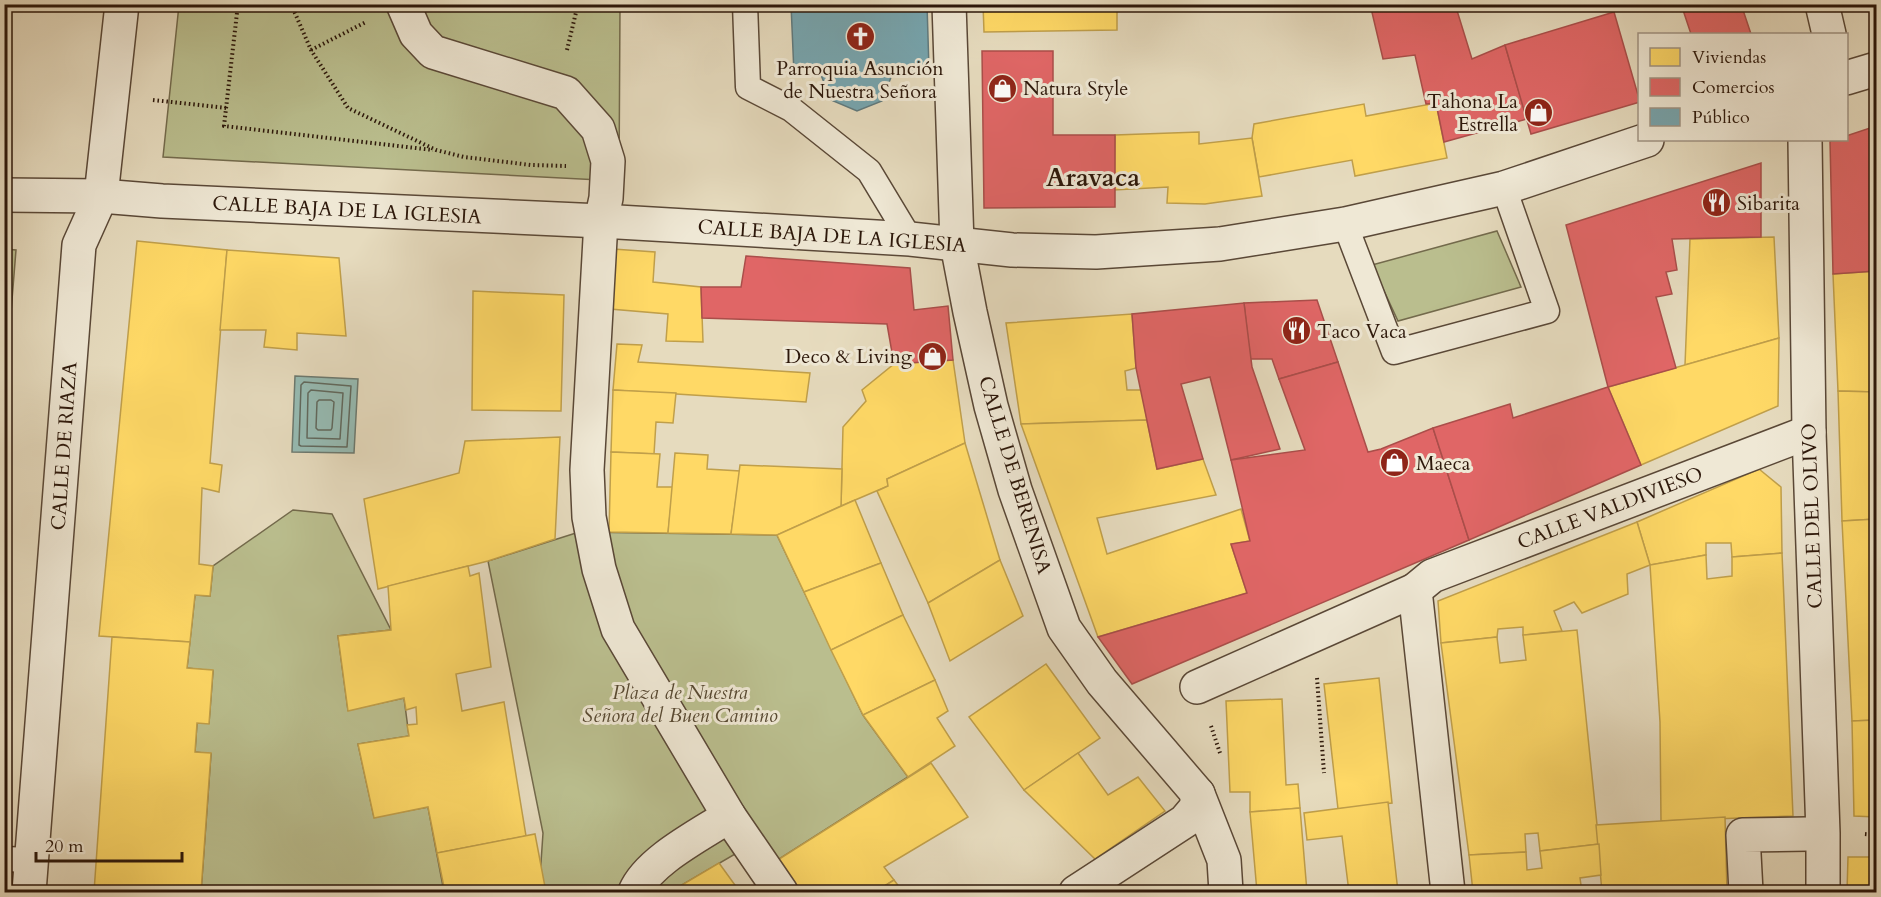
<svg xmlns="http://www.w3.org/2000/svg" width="1881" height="897" font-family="Cardo,serif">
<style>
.green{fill:#babe8e;stroke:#736a4c;stroke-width:1.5}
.water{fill:#96bbb3;stroke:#6c796f;stroke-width:1.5}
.homes{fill:#ffd966;stroke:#c09f4a;stroke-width:1.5}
.shops{fill:#e06666;stroke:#aa4e4a;stroke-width:1.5}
.public{fill:#76a5af;stroke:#607a7e;stroke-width:1.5}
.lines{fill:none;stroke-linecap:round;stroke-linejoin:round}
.shore{stroke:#61695e;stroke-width:1.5}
.service-casing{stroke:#5a4837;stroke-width:27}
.pedestrian-casing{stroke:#5a4837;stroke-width:36}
.minor-casing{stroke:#5a4837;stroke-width:36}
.path{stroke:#2c170a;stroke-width:4;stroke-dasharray:1.5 3;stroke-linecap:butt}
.service{stroke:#efe8d5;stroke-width:24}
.pedestrian{stroke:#efe8d5;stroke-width:33}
.minor{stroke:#efe8d5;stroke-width:33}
.labels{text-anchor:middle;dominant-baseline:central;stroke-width:6;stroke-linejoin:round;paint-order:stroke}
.poi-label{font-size:20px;fill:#2c170a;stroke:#efe8d5;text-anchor:start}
.street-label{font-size:20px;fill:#2c170a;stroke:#efe8d5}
.park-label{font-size:20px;font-style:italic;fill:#574932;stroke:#efe8d5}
.district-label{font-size:26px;font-weight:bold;fill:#2c170a;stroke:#efe8d5}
</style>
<rect width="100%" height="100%" fill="#e6dbbe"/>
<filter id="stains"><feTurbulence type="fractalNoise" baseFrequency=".00333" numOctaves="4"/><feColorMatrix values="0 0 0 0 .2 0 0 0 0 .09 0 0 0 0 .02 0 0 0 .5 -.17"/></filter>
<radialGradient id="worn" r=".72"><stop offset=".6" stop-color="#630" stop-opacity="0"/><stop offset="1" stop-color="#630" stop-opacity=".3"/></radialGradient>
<g class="green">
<polygon points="179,5 620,5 619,181 163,157"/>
<polygon points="1497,231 1521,287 1398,321 1372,265"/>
<polygon points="5,249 16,250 5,387 4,249"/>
<polygon points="293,510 332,514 391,630 338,636 348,710 404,698 409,736 358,744 374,817 428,807 444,892 201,892 211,754 195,752 197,723 209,723 213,671 187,668 195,595 210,596 213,566"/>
<polygon points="579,532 777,535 863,715 908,777 751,877 735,854 670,892 539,892 543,833 488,561"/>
</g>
<polygon class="water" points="295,376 358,379 354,453 292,452"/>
<g class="homes">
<polygon points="983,4 1117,4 1117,30 984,32"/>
<polygon points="1436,103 1447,158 1355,176 1352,160 1259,177 1252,138 1254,124 1364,104 1366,116"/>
<polygon points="1199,132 1199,144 1252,138 1262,196 1205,204 1167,203 1168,187 1114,190 1115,135"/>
<polygon points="1774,237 1779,338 1685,365 1690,239"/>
<polygon points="137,241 227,250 210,463 222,465 219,492 202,488 199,564 213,566 210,596 195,595 190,642 99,636"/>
<polygon points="613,249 655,252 653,282 701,287 703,342 666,341 668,314 610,309"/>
<polygon points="227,250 339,258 346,336 297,333 297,350 264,347 266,330 220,330"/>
<polygon points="1876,271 1876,392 1838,391 1833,274"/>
<polygon points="473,291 564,295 561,411 472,410"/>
<polygon points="1132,314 1136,368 1125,371 1127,390 1142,390 1147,420 1021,424 1006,323"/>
<polygon points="1779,338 1778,406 1641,465 1608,387"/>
<polygon points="617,344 642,345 638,362 810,373 806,402 613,390"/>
<polygon points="953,360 965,443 887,479 888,486 841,506 843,427 866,401 862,390 894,364"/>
<polygon points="613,390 676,393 673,423 656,422 654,454 611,452"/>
<polygon points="1838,391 1876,392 1876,519 1842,521"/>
<polygon points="1147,420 1157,469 1203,459 1216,495 1097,518 1107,554 1241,509 1250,541 1231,544 1247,593 1098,637 1021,424"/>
<polygon points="560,437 555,539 488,561 378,589 364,499 459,473 465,441"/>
<polygon points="965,443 1000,560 928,603 877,491 888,486 887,479"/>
<polygon points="611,452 660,454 657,487 673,487 668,533 609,532"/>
<polygon points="675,453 708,455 707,469 740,471 731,534 668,533"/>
<polygon points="740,465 842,469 841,506 777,535 731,534"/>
<polygon points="1759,469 1781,487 1782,553 1732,557 1731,543 1706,543 1706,555 1650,565 1637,522"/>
<polygon points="855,500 881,563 804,592 777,535"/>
<polygon points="1876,519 1876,720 1852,721 1842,521"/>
<polygon points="1637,522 1650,565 1627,574 1628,594 1582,613 1574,602 1554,611 1562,631 1523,635 1523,627 1498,629 1497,637 1441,643 1438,601"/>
<polygon points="1782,553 1793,816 1661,821 1660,722 1650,565 1706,555 1707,579 1732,576 1732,557"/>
<polygon points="1000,560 1023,616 950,661 928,603"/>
<polygon points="881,563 903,615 831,650 804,592"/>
<polygon points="468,566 470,576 479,573 491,667 456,674 462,711 504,702 526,836 437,853 428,807 374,818 358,744 409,736 407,725 417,724 416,707 406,710 404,698 348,711 338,636 391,630 388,586"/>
<polygon points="903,615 935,680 863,715 831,650"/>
<polygon points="1577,630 1599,844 1540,851 1538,833 1525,834 1526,852 1469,855 1441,643 1497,637 1500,663 1526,660 1523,635"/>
<polygon points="112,637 190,642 187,668 213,670 209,724 197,723 195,752 211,753 201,892 94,892"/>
<polygon points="1046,664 1100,738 1024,790 969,717"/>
<polygon points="1379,678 1392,803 1338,809 1324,684"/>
<polygon points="935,680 948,711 937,718 955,746 908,777 863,715"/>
<polygon points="1282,699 1286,785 1298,784 1300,808 1250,812 1250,792 1230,792 1226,701"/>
<polygon points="1876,720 1876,817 1854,816 1852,721"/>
<polygon points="1078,753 1108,795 1138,777 1165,811 1095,859 1024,790"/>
<polygon points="931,763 968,817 884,867 894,880 875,892 798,892 776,861"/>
<polygon points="1388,802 1398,892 1349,892 1342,836 1307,840 1304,813"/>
<polygon points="1300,808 1307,892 1257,892 1250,812"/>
<polygon points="1725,817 1727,892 1602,892 1596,825"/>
<polygon points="535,834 546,892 445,892 437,853"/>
<polygon points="1599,844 1601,875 1580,878 1582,892 1473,892 1469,855 1526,852 1527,870 1542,868 1540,851"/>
<polygon points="1848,857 1876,857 1876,892 1847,892"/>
<polygon points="719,863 740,892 670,892"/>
<polygon points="894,880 903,892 875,892"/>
</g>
<g class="shops">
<polygon points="1370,4 1455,4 1472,59 1505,45 1527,119 1444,142 1436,103 1426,104 1415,55 1383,59"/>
<polygon points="1681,4 1741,4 1751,34 1691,34"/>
<polygon points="1614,12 1640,102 1531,134 1505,45"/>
<polygon points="982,51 1053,51 1053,135 1115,135 1115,207 984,208"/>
<polygon points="1876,126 1876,271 1833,274 1830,141 1846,140 1846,136"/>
<polygon points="1761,163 1761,237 1672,239 1677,270 1666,272 1672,294 1656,297 1676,368 1608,387 1566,225"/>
<polygon points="746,256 910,268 914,310 948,306 953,360 894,364 887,324 702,318 701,287 741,287"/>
<polygon points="1317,300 1338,362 1279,379 1272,359 1250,359 1244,303"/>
<polygon points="1244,303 1252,367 1280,449 1231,460 1210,377 1181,384 1203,459 1157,469 1136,368 1132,314"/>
<polygon points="1338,362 1368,452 1381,449 1433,428 1469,540 1132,684 1098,637 1247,593 1231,544 1250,541 1231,460 1305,450 1279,379"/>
<polygon points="1608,387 1641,465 1469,540 1433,428 1510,404 1513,418"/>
</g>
<polygon class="public" points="791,4 927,4 929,70 893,72 882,101 857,111 831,100 821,75 794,74"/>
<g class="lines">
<g class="shore">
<polygon points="304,382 351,386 347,447 301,446 299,445 301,385"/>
<polygon points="311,390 343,393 340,439 307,438 308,393"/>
<polygon points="319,400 331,400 334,402 332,428 331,430 318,430 316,428 317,402"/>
</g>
<defs>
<g id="service">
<polyline points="745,4 748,87 791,109 869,171 910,239"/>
<polyline points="1345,224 1394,352 1547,311 1504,188"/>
<polyline points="4,859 31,860"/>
</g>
<g id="pedestrian">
<polyline points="403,4 416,34 433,52 566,93 598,129 608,161 606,198 601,221"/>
<polyline points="1746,892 1743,835 1808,834"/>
</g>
<g id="minor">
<polyline points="949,4 957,244 970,312 991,406 1015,490 1064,628 1102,682 1198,794 1224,860 1226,892"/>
<polyline points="1822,4 1829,34"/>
<polyline points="1846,78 1876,69"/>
<polyline points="1805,140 1809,432 1823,833 1823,892"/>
<polyline points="4,195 101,196 162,201 601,221 910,239 1012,250 1096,252 1220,244 1345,224 1504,188 1647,140"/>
<polyline points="601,221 587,470 589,517 599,569 618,629 729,816 781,892"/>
<polyline points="1197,687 1415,590"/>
<polyline points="29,892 79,245 101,196 122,4"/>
<path d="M 635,892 C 648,861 700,835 729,816"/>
<polyline points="1076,892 1185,821 1196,808 1198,794"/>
<polyline points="1448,892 1415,590 1432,576 1809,432"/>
</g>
</defs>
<use href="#service" class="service-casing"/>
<use href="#pedestrian" class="pedestrian-casing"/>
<use href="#minor" class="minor-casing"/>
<g class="path">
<polyline points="238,4 224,126 433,150"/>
<polyline points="291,4 311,50 348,108 436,150 464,157 531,165 566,166"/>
<polyline points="311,50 366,22"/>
<polyline points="567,50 578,4"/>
<polyline points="153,100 227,108"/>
<polyline points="1317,678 1324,773"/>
<polyline points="1211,726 1220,753"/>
<polyline points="1865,834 1876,835"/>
</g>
<use href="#service" class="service"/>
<use href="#pedestrian" class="pedestrian"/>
<use href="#minor" class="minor"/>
</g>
<defs>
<symbol id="church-disc" viewBox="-11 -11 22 22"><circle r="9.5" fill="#8f2418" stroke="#efe8d5"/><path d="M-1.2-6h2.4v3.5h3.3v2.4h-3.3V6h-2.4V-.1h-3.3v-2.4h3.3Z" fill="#fff"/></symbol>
<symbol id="shop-disc" viewBox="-11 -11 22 22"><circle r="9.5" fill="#8f2418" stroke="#efe8d5"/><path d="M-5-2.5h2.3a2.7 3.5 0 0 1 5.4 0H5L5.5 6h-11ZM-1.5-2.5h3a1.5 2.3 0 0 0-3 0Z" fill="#fff"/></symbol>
<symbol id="restaurant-disc" viewBox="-11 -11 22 22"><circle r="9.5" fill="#8f2418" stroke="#efe8d5"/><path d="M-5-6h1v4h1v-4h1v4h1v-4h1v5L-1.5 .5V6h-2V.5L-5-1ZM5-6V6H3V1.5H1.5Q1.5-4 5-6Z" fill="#fff"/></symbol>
</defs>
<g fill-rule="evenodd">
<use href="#church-disc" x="844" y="20" width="33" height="33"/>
<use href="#shop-disc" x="986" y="72" width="33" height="33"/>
<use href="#shop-disc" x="1522" y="96" width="33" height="33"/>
<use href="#restaurant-disc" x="1700" y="186" width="33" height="33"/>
<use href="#restaurant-disc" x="1280" y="314" width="33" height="33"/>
<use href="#shop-disc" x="916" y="340" width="33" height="33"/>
<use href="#shop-disc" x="1378" y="446" width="33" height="33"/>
</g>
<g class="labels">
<g class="poi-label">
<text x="860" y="68" text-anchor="middle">Parroquia Asunción<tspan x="860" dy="23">de Nuestra Señora</tspan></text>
<text x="1023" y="88">Natura Style</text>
<text x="1518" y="101" text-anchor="end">Tahona La<tspan x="1518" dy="23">Estrella</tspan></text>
<text x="1737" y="203">Sibarita</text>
<text x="1317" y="331">Taco Vaca</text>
<text x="912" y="356" text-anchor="end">Deco &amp; Living</text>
<text x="1416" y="463">Maeca</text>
</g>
<g class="street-label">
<text transform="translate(347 210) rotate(3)">CALLE BAJA DE LA IGLESIA</text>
<text transform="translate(832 236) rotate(4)">CALLE BAJA DE LA IGLESIA</text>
<text transform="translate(64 446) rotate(-86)">CALLE DE RIAZA</text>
<text transform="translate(1015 475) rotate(73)">CALLE DE BERENISA</text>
<text transform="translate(1610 508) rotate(-21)">CALLE VALDIVIESO</text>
<text transform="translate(1812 516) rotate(-92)">CALLE DEL OLIVO</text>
</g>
<g class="park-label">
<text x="680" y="692">Plaza de Nuestra<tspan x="680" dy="23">Señora del Buen Camino</tspan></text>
</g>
<g class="district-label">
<text x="1093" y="177">Aravaca</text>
</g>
</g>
<rect width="1881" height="897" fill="none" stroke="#e6dbbe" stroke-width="24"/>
<rect x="6" y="6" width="1869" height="885" fill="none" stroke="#2c170a" stroke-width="3"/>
<rect x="12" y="12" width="1857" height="873" fill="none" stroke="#2c170a" stroke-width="1.5"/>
<rect x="1638" y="33" width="210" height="108" fill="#efe8d5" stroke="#a19484" stroke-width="1.5"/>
<rect x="1650" y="48" width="30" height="18" fill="#ffd966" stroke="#a19484" stroke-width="1.5"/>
<text x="1692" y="63" font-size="18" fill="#2c170a">Viviendas</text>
<rect x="1650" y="78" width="30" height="18" fill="#e06666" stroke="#a19484" stroke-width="1.5"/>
<text x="1692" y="93" font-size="18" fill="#2c170a">Comercios</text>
<rect x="1650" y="108" width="30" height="18" fill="#76a5af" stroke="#a19484" stroke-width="1.5"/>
<text x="1692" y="123" font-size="18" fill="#2c170a">Público</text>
<path d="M36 852v9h146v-9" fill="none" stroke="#2c170a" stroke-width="3"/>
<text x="45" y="852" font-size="18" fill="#2c170a" stroke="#efe8d5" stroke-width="4.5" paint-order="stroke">20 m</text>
<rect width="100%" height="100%" filter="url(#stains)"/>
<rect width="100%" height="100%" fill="url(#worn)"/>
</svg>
